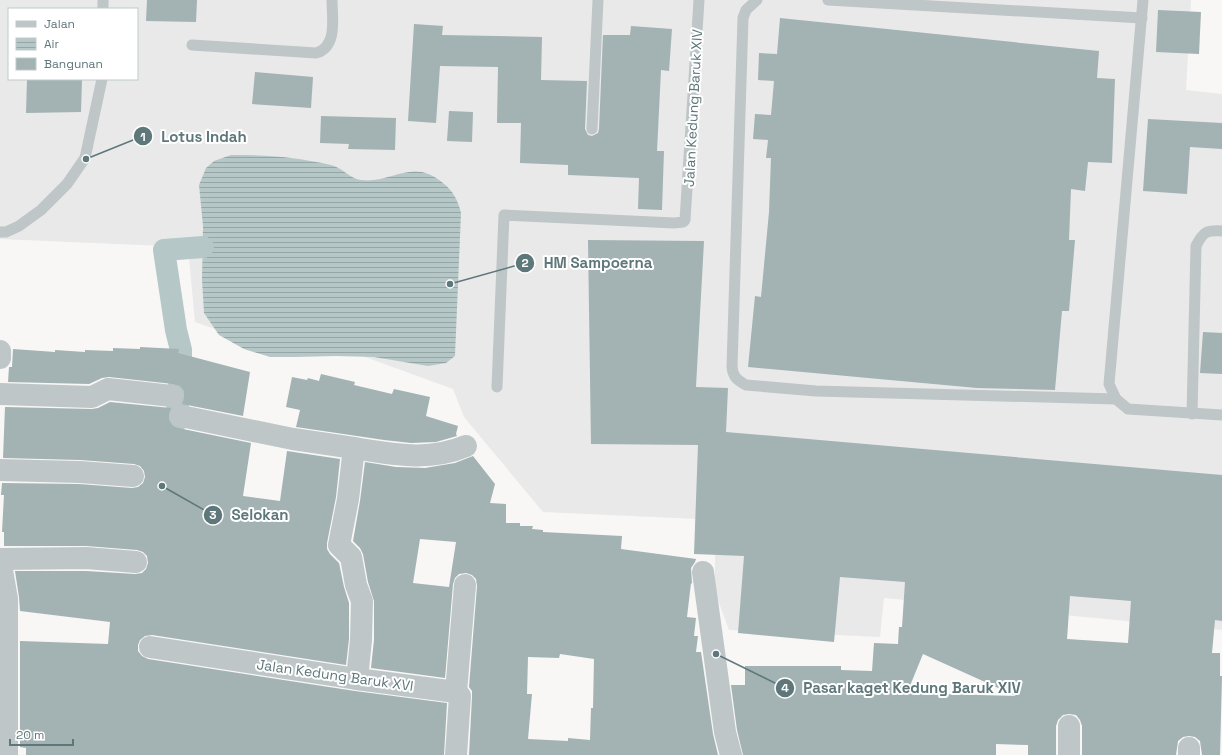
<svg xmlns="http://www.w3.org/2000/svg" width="1222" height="755" font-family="'Space Grotesk',sans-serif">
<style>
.built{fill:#e9e9e9;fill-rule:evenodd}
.water{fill:url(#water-rules)}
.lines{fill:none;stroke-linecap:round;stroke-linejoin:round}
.canal{stroke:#b5c7c6;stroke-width:22}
.building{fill:#a3b2b3;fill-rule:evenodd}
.lane{stroke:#bfc6c8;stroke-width:11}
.street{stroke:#bfc6c8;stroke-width:22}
.labels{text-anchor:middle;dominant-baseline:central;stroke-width:4;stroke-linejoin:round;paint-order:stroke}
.street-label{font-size:14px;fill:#5e777a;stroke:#fff}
.leader{fill:none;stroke:#5e777a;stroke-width:1.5}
.callout-dot{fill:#5e777a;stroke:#fff;stroke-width:1.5}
.mark-label{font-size:12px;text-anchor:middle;font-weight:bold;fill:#fff}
.callout-label{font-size:15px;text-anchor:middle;font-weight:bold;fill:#5e777a;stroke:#fff;stroke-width:4;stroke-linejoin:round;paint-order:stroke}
</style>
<defs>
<pattern id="water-rules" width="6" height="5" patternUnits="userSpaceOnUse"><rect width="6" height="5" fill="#b5c7c6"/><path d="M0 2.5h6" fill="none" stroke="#96a6a6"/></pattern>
</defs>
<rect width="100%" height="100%" fill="#f8f7f5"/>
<path class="built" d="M 0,0 L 1191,0 L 1186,90 L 1222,94 L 1222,630 L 884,598 L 880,637 L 729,630 L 715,592 L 715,527 L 698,519 L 543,512 L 464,417 L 453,389 L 346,350 L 275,350 L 195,322 L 188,247 L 0,239 ZM 9,9 L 137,9 L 137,79 L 9,79 Z"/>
<path class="water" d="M 231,155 C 260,155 288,156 316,162 C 322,163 329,164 334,166 C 343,169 351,179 361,180 C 392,184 412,157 443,183 C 453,191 458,200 461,213 L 455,356 L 446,363 L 428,366 L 374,357 L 336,356 L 294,357 L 270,357 L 244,349 L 219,335 L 204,313 L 202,280 L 203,226 L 199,185 L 206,168 L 214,161 Z"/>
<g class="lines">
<polyline class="canal" points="168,456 178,405 181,356 181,350 176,330 164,250 203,247"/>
</g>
<g class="building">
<polygon points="147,0 197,0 196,22 146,21"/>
<polygon points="1158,10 1201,12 1199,54 1156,52"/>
<polygon points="780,18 1099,51 1097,78 1115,79 1112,163 1088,162 1085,191 1071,189 1069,240 1075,240 1069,311 1062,311 1055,390 977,388 748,367 755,296 761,297 769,212 771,158 766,158 768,140 753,139 755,114 771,115 774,81 758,80 759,53 777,54"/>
<polygon points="414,24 443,26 442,35 542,37 541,80 587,81 585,129 588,135 592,136 598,133 599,129 603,35 630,35 631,26 672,29 669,71 661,70 657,151 664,151 662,210 638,209 639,178 568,175 568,165 520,163 521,123 497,123 498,67 440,66 436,123 408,121"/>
<polygon points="255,72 313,77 311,108 252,104"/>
<polygon points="27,79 82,79 81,112 26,113"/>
<polygon points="449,111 473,112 472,142 447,141"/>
<polygon points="321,116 396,118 395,150 348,149 349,144 320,143"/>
<polygon points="1148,119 1222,123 1222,149 1190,147 1187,194 1143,191"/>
<path d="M 588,240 L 704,241 L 696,387 L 728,388 L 726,432 L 1222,475 L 1222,621 L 1215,620 L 1212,653 L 1220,653 L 1220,676 L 1222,676 L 1220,755 L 1202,755 L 1200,741 L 1195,737 L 1189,736 L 1183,737 L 1178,741 L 1176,755 L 1082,755 L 1082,726 L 1080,720 L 1076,715 L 1069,714 L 1063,715 L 1058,720 L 1056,726 L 1056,755 L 1028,755 L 1028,745 L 996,744 L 996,755 L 743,755 L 737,730 L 731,685 L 745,685 L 745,666 L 841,666 L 841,670 L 872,671 L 874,643 L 898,644 L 899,627 L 902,627 L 905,582 L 840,577 L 834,642 L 738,633 L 744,556 L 694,554 L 698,445 L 591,444 ZM 1070,596 L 1131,601 L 1128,643 L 1067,639 ZM 923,654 L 1016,696 L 907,693 Z"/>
<polygon points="1203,332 1222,333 1222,374 1200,373"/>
<polygon points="140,347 179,349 178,353 250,372 243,416 182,404 184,398 184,391 180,386 173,384 109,377 102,378 89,384 8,382 9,367 12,367 13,349 55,352 55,350 85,352 85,350 113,351 113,348 140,349"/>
<polygon points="321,374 355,382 354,385 392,394 394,389 430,397 426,416 458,426 456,434 457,436 436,442 411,443 384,440 296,427 300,410 286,407 292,377 307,380 308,378 319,381"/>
<polygon points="110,402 171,408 169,414 169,420 173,426 178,428 251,443 243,496 280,501 287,451 340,459 336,497 327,543 327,549 330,554 339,563 344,587 349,603 349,639 346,665 152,635 145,636 140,640 138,645 138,651 142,656 148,659 355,691 447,703 444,755 26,755 26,748 20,747 20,641 108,644 110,622 20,611 19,597 15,571 86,571 135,574 142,573 146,569 148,563 147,556 143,552 137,550 86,546 4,546 4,532 2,532 4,495 1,495 2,483 79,484 132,488 138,487 143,483 145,477 144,471 140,466 134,464 80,460 3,458 5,407 92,409 98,408"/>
<path d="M 473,456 L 495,484 L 490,503 L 506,504 L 506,523 L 520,523 L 520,526 L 533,526 L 532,529 L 543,530 L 543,532 L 622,536 L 621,549 L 696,559 L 695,562 L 691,568 L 692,584 L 691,583 L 687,617 L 696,618 L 694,636 L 698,636 L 696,652 L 701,652 L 713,734 L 718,755 L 469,755 L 472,697 L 472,691 L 469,687 L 477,586 L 476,579 L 472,575 L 466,573 L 459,574 L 455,578 L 453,584 L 445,678 L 371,668 L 374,640 L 374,601 L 368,582 L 363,554 L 360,548 L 353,541 L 360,501 L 365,462 L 396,467 L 425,468 L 455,463 ZM 420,539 L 456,542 L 449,587 L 413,583 ZM 560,654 L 594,659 L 593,708 L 591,708 L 590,740 L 568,738 L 568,741 L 528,739 L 532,694 L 527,694 L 528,657 L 559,658 Z"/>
</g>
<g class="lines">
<g class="lane">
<polyline points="103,0 103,9"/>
<path d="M 757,0 L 746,10 L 743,18 L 732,367 C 733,377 737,380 746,385 L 816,391 L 1116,399"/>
<polyline points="828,0 1142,18"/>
<polyline points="1143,0 1109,384 1116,399 1128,409 1222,415"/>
<path d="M 192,45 L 316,53 C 338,47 332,17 332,0"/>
<polyline points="592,129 598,0"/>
<polyline points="0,232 6,232 19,226 41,210 67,184 85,158 102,79"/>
<polyline points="497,387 504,215 674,223 683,222 685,220 699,0"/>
<path d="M 1192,414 L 1196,246 C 1203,232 1206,230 1222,231"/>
</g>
<g class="street">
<polyline points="0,358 0,351"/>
<polyline points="0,394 92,397 108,389 172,396"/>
<polyline points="181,416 293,439 354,448 348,499 339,545 351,557 356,585 362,601 361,640 357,679"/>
<path d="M 354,448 C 393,454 428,462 466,446"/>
<polyline points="0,470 80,472 133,476"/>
<polyline points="0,559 7,599 7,755"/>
<polyline points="0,559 86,558 136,562"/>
<polyline points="703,572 725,732 731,755"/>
<polyline points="150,647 357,679 456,692 460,696 456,755"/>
<polyline points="456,692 465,585"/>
<polyline points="1069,755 1069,726"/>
<polyline points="1189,755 1189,748"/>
</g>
</g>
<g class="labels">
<g class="street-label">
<text transform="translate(693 108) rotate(-87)">Jalan Kedung Baruk XIV</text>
<text transform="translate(335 675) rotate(8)">Jalan Kedung Baruk XVI</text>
</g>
</g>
<path class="leader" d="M86 159L143 136M450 284L525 263M162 486L213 515M716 654L785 688"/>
<g class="callout-dot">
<circle cx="86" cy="159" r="4"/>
<circle cx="450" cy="284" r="4"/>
<circle cx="162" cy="486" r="4"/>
<circle cx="716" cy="654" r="4"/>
<circle cx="143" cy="136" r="10"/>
<circle cx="525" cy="263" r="10"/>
<circle cx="213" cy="515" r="10"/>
<circle cx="785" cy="688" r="10"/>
</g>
<g class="mark-label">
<text x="143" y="141">1</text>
<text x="525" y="267">2</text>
<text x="213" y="519">3</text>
<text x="785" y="692">4</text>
</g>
<g class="callout-label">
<text x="204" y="142">Lotus Indah</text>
<text x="598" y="268">HM Sampoerna</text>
<text x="260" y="520">Selokan</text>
<text x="912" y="693">Pasar kaget Kedung Baruk XIV</text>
</g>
<rect x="8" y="8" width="130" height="72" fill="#ffffff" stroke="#bfc9ca"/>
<rect x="16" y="21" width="20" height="6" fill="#bfc6c8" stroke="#bfc9ca"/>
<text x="44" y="28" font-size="12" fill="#5e777a">Jalan</text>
<rect x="16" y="38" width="20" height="12" fill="url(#water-rules)" stroke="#bfc9ca"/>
<text x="44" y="48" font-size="12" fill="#5e777a">Air</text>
<rect x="16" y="58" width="20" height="12" fill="#a3b2b3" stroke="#bfc9ca"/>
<text x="44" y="68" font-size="12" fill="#5e777a">Bangunan</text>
<path d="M10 739v6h63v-6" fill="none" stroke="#5e777a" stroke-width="2"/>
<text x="16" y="739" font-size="12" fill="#5e777a" stroke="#ffffff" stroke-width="3" paint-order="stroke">20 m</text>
</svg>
